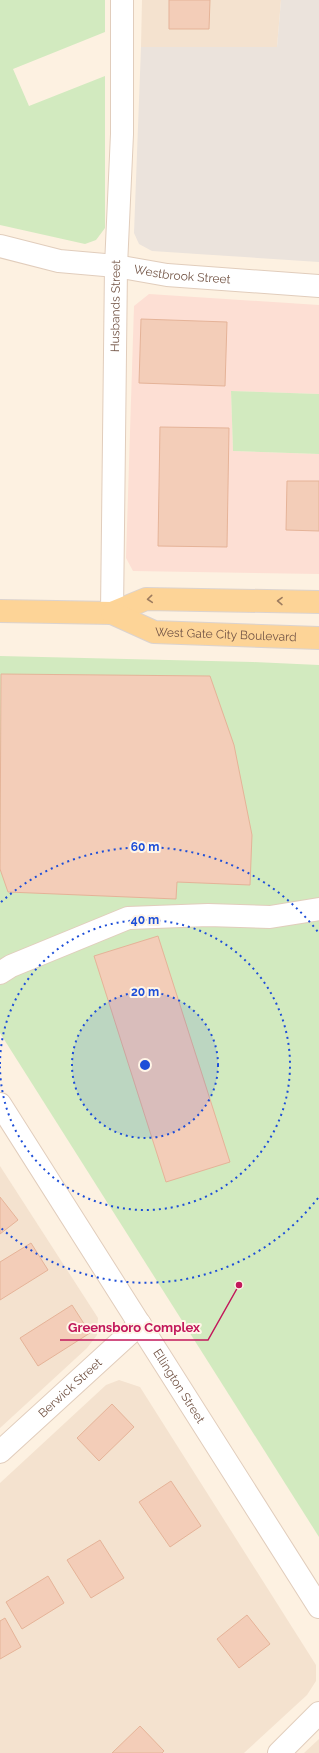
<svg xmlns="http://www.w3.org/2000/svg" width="319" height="1753" font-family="Raleway,sans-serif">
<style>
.residential{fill:#f4e2cf}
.commercial{fill:#fddfd4}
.industrial{fill:#ebe3dc}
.green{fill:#d2eabf}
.building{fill:#f3cdb8;stroke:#e5b398}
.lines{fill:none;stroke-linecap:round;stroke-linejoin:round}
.minor-casing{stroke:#e1cdbc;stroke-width:24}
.major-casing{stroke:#dbd3cf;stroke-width:24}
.minor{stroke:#fff;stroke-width:22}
.major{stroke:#fdd497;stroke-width:22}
.oneway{stroke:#9d7c5f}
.ring{fill:none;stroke:#1d4ed8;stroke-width:2;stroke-dasharray:2 4}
.labels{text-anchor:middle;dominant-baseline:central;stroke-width:4;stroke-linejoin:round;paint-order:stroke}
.street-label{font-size:12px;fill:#745647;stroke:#fff5e7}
.centre{fill:#1d4ed8;stroke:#fff5e7;stroke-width:2}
.ring-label{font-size:12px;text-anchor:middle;font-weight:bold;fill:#1d4ed8;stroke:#fff5e7;stroke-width:4;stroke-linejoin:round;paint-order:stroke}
.leader{fill:none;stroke:#c2185b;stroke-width:1.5}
.callout-dot{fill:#c2185b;stroke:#fff5e7;stroke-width:1.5}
.callout-label{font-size:13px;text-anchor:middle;font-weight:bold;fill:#c2185b;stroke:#fff5e7;stroke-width:4;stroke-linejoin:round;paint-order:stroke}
</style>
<rect width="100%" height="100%" fill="#fdf1e1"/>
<g class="residential">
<polygon points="142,0 281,0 277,47 141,47"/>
<polygon points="0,1166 98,1318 97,1335 87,1348 0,1428"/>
<polygon points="119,1380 140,1387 316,1665 316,1681 307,1695 244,1753 0,1753 0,1483 106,1385"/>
<polygon points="319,1739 319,1753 304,1753"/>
</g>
<polygon class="commercial" points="149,294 319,305 319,394 231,391 233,451 319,454 319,574 133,571 126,558 134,306"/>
<polygon class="industrial" points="281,0 319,0 319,262 152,251 139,244 134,233 141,47 277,47"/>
<g class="green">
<polygon points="0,0 105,0 105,32 13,69 29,106 105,76 105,228 96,240 85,244 0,225"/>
<polygon points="231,391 319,394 319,454 233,451"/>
<polygon points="0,656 253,662 319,665 319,1537 0,1033"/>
</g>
<g class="building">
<polygon points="169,0 210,0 209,29 169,29"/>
<polygon points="141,319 227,322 225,386 139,383"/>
<polygon points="160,427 229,428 227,547 158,546"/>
<polygon points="287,481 319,481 319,531 286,530"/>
<polygon points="1,674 210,676 234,745 252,835 250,885 177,882 176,899 8,892 0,869"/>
<polygon points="158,936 230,1162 166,1182 94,956"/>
<polygon points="0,1197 18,1220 0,1234"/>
<polygon points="31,1243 48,1270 0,1300 0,1262"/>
<polygon points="72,1305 90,1333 38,1366 20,1338"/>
<polygon points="112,1404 134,1427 99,1461 77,1438"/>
<polygon points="171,1481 201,1526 170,1547 139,1502"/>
<polygon points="100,1540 124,1578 91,1598 67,1560"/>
<polygon points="48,1576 64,1603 22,1629 6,1602"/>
<polygon points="247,1615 270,1644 239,1668 217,1639"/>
<polygon points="5,1618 21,1647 0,1659 0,1621"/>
<polygon points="140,1726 164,1751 162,1753 112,1753"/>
</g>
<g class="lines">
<defs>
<g id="minor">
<path id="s1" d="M 0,246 L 59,261 L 116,266 L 167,275 L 319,286"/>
<path id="s2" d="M 112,613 L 116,266 L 122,134 L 122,0"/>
<polyline points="0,973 11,966 128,918 208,915 270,917 319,909"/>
<path id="s3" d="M 0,1104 L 319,1607"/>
<path id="s4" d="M 0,1452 L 140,1324"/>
<polyline points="279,1753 319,1713"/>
</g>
<g id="major">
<polyline points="0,611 112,613 146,599 319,602"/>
<path id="s5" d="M 112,613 L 154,632 L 319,638"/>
</g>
</defs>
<use href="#minor" class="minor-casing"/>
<use href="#major" class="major-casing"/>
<use href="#minor" class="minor"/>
<use href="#major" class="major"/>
</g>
<defs><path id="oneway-chevron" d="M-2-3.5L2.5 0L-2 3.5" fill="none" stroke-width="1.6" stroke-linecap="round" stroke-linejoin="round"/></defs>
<g class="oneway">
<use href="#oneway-chevron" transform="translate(150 599) rotate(175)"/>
<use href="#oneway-chevron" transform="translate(280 601) rotate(-179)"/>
</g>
<circle cx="145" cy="1065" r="73" fill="#1d4ed8" fill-opacity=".12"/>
<g class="ring">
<circle cx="145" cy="1065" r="73"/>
<path d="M0 1064A145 145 0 1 1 0 1066"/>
<path d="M318 1198A218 218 0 0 1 1 1228M1 902A218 218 0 0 1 318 932"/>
</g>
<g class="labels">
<g class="street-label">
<text stroke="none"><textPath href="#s1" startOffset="185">Westbrook Street</textPath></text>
<text stroke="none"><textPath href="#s2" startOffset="307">Husbands Street</textPath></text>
<text stroke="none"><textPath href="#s5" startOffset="118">West Gate City Boulevard</textPath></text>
<text stroke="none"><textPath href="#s3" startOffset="334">Ellington Street</textPath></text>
<text stroke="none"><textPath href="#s4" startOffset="95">Berwick Street</textPath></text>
</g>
</g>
<circle cx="145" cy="1065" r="6" class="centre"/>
<g class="ring-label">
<text x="145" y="851">60 m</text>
<text x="145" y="924">40 m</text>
<text x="145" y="996">20 m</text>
</g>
<path class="leader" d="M239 1285L208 1340H60"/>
<circle class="callout-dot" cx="239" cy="1285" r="4"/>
<g class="callout-label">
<text x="134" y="1332">Greensboro Complex</text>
</g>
</svg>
